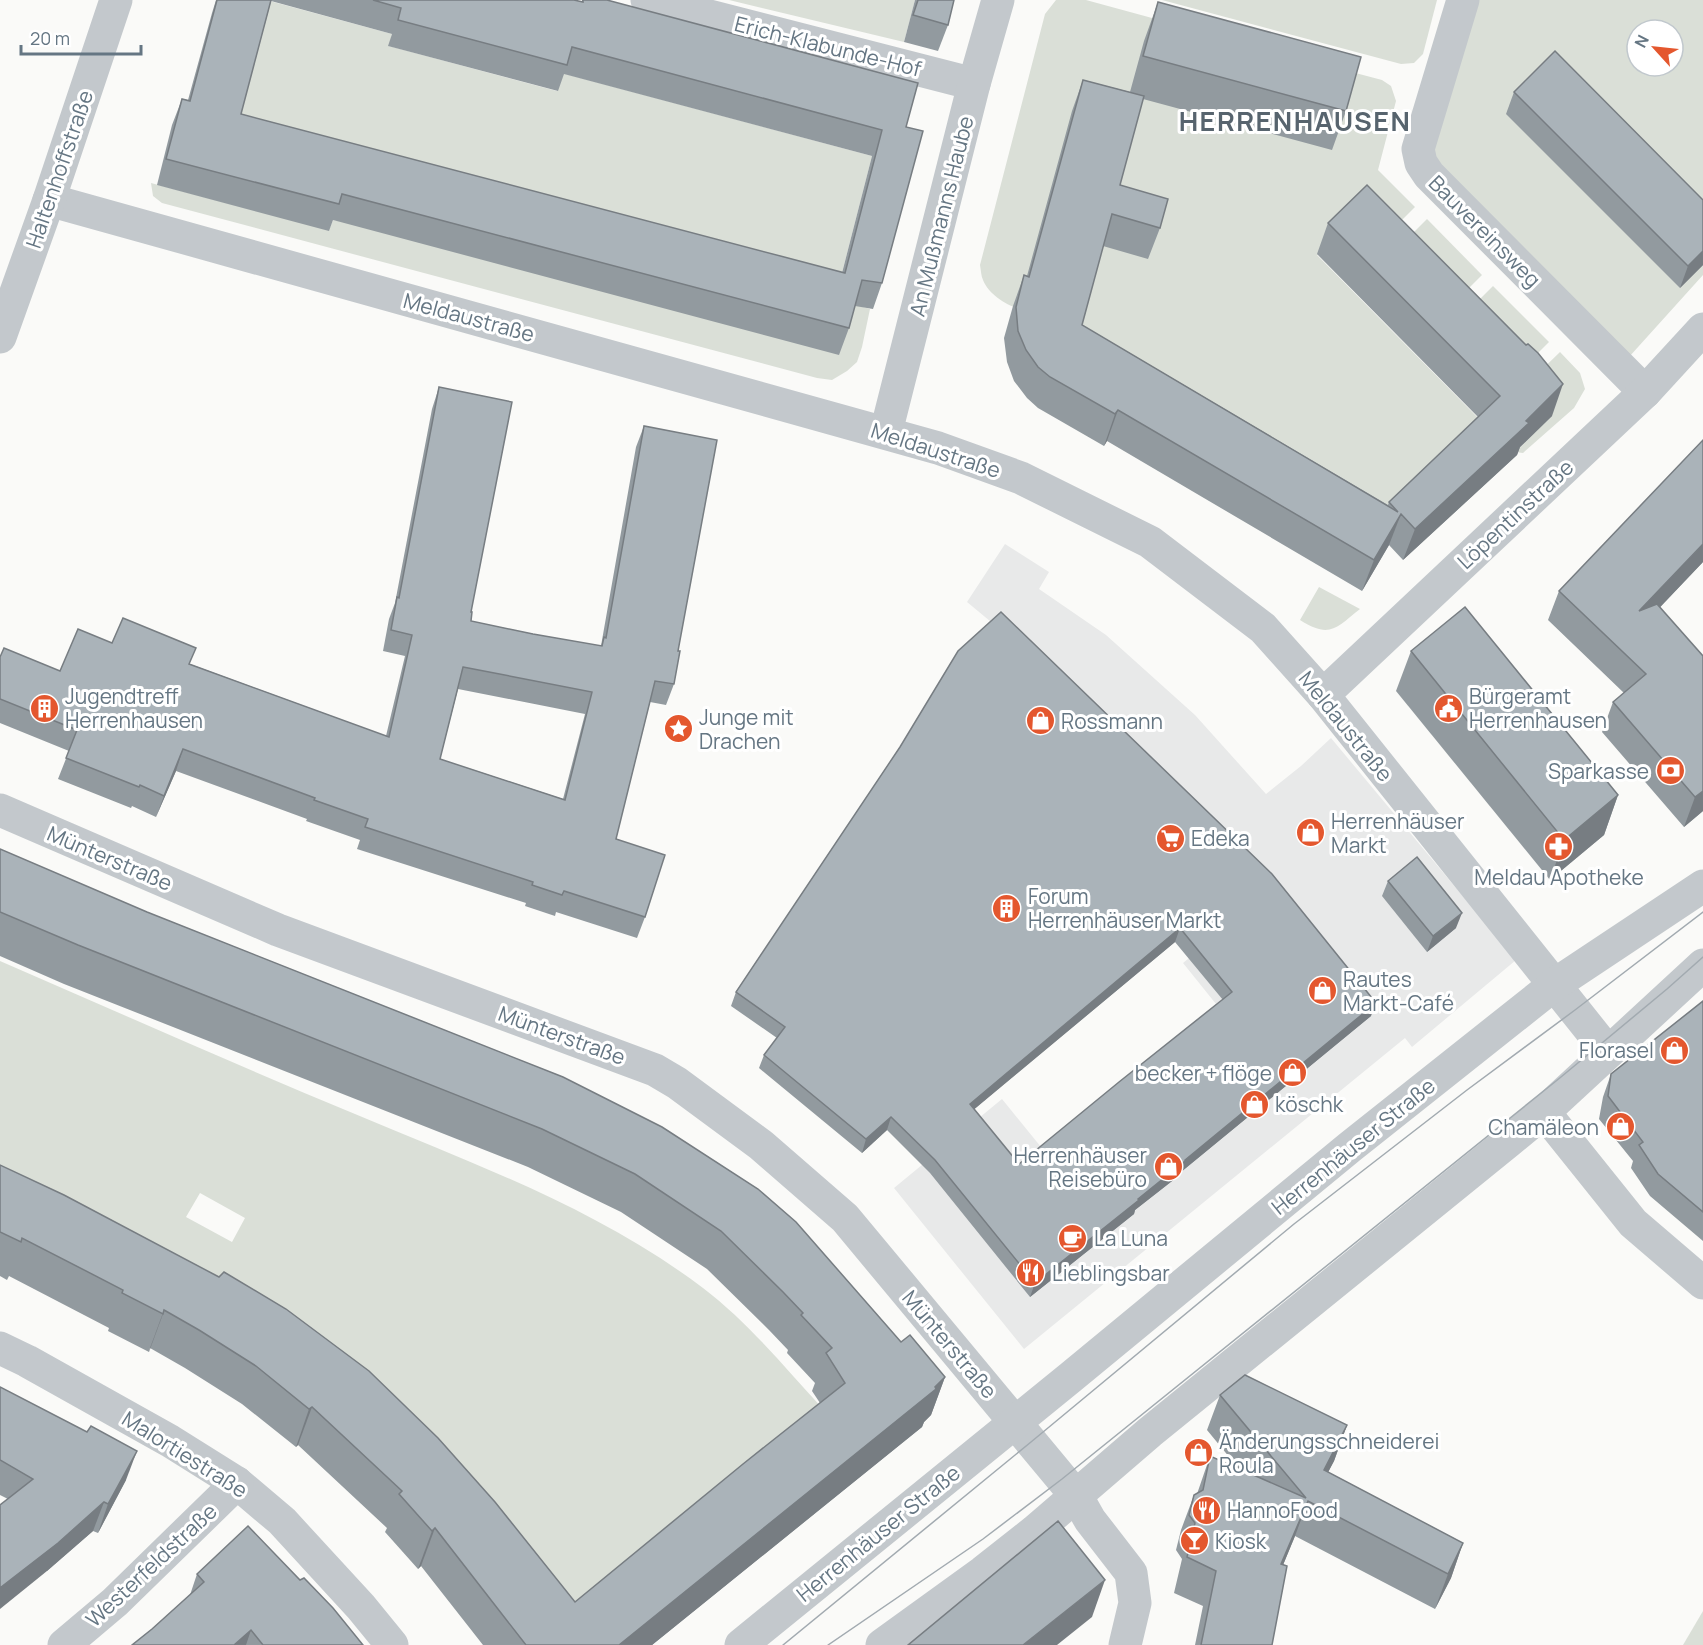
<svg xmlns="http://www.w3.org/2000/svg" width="1703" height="1645" font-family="Manrope,sans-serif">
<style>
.built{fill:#e8e9e9}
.green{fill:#dadfd7;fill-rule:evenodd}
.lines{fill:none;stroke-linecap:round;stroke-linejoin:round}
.minor{stroke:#c3c8cc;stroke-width:33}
.tram{stroke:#a2aab0;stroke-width:1.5}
.wall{fill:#929a9f;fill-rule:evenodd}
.shaded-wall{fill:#777d82}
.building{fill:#aab3b9;stroke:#777d82;stroke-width:1.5;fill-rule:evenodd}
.labels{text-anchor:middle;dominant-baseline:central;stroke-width:6;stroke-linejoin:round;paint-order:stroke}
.street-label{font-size:21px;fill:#657683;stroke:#fff}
.poi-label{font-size:21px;fill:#657683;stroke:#fff;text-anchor:start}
.district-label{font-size:27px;font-weight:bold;letter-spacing:1.5px;fill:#57646e;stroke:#fff}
</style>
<rect width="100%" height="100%" fill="#fafaf8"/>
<polygon class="built" points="1005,544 1049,572 1039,589 1106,635 1195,715 1266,794 1301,766 1331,738 1516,960 1412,1047 1405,1038 1024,1349 894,1188 1002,1099 1041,1147 1216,1004 1183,963 1281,883 1255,876 996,626 967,602"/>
<g class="green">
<polygon points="266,0 392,34 389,46 557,91 562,73 872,156 835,300 220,109"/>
<polygon points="729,0 915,0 904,42"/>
<path d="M 1056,0 L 1086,0 L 1196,30 L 1129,94 L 1018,308 C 1005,305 988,293 983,280 C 981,276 981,270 980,265 L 1045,14 Z"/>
<polygon points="1162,0 1437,0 1423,54 1414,63 1401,64"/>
<path d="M 1463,0 L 1703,0 L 1703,275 L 1620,367 L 1429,175 ZM 1637,30 L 1673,30 L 1673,66 L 1637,66 Z"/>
<polygon points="1310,61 1382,80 1391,86 1396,101 1378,170 1415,207 1381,241 1317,255 1495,435 1375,536 1069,322 1139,98"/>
<polygon points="151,183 329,230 333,220 853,304 870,309 862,347 857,362 847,371 832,380 817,378 162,203 153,196"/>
<polygon points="1427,219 1482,275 1449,308 1393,253"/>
<polygon points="1493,286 1549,342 1517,374 1460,319"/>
<polygon points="1560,352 1580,373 1585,389 1574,408 1523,453 1515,452 1552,415 1527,389 1527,384"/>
<path d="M 1319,587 L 1360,609 C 1336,628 1330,639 1300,620 Z"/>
<path d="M 0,961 C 118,1012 236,1065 355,1114 C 476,1165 597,1208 703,1288 C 749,1323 785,1368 824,1410 L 562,1619 L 0,1195 ZM 200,1193 L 245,1218 L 232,1242 L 186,1217 Z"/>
<polygon points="1703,1611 1703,1645 1683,1645"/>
</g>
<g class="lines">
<g class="minor">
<polyline points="647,0 974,84"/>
<polyline points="1463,0 1418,149 1421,163 1429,175 1645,392"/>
<polyline points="49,200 938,448 1021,478 1150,542 1263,628 1323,695 1608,1052"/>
<polyline points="0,337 49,200 116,0"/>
<polyline points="886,432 974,84 998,0"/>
<polyline points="1323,695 1645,392 1703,329"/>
<polyline points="0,810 278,930 655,1070 677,1083 761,1145 845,1218 1077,1497 1090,1520 1131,1573 1135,1603 1125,1645"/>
<polyline points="1544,1112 1633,1223 1703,1283"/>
<polyline points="0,1348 27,1361 170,1441 237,1483 282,1521 361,1607 392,1645"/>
<polyline points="64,1645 115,1602 237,1483"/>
<polyline points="741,1645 1071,1377 1350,1147 1554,985 1703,886"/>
<polyline points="882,1645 983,1572 1035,1531 1150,1432 1509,1141 1544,1112 1703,965"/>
</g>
<g class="tram">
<polyline points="783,1645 1031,1442 1294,1224 1467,1090 1575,1010 1703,912"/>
<polyline points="828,1645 983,1539 1062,1479 1561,1077 1667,989 1703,957"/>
</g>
</g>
<g class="wall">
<path d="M 216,0 L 574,0 L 582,2 L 582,0 L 607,0 L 906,127 L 882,283 L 873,309 L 855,306 L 849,328 L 839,355 L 333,220 L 329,231 L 157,185 L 172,125 L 182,99 L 188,100 L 212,13 ZM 271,1 L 392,34 L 388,46 L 558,91 L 564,74 L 872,156 L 842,273 L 241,114 Z"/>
<polygon points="915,0 954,0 948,25 938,51 904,42"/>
<polygon points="1158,2 1346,111 1332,150 1143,99 1120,185 1160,228 1148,259 1103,246 1082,325 1388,505 1389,502 1478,417 1317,254 1328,223 1552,416 1520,447 1517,455 1403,560 1389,545 1362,591 1107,441 1104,446 1038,408 1027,398 1014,381 1007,362 1004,338 1013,306 1024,275 1027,276 1072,111 1083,80 1130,92 1144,41"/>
<polygon points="1514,92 1703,265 1680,288 1506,114"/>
<path d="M 439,387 L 471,612 L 471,621 L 533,634 L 601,646 L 636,447 L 644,426 L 678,651 L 674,684 L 666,705 L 650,702 L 616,839 L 645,917 L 637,938 L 556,912 L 555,916 L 525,906 L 526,903 L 357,849 L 360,840 L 306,821 L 307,819 L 176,771 L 156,817 L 132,806 L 131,808 L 58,779 L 69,751 L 0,723 L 0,657 L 60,671 L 112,643 L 190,664 L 386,736 L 405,656 L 383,651 L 389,619 L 395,603 L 432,409 ZM 458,689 L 585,714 L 563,799 L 440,759 Z"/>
<polygon points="1703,562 1660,607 1703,811 1684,827 1602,732 1613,702 1624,693 1548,620 1559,591"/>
<polygon points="1411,651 1618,795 1604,835 1550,880 1396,691"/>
<path d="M 900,747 L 1371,1016 L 1181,1172 L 1181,1174 L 1135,1210 L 1134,1214 L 1030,1297 L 930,1173 L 887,1130 L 862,1153 L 759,1068 L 764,1055 L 777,1038 L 731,1006 L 736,992 ZM 1175,942 L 1223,1000 L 1019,1164 L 974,1109 Z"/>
<polygon points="0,849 147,912 563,1077 945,1377 931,1415 924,1422 922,1427 652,1645 483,1645 421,1566 418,1569 385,1532 387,1528 298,1445 296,1447 242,1404 185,1368 150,1348 149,1352 108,1331 109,1328 9,1276 7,1280 0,1276 0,1165 575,1602 820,1403 812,1391 815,1383 787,1353 788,1350 769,1330 707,1269 621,1212 528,1167 64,984 0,956"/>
<polygon points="1388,881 1456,928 1427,952 1382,896"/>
<polygon points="1703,1001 1703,1241 1650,1196 1631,1168 1633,1161 1599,1119 1603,1097 1611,1074"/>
<polygon points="0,1387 126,1480 98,1533 93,1531 47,1571 8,1499 0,1495"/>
<polygon points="1220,1395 1347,1425 1334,1461 1328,1472 1463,1543 1451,1578 1435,1609 1295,1536 1283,1565 1272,1645 1195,1645 1203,1606 1174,1593 1182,1559 1176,1550 1181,1530 1194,1495 1197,1494 1210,1456 1239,1469 1207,1430"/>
<polygon points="197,1574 363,1645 132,1645 152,1629 190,1595"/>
</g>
<g class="shaded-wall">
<polygon points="1703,251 1703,265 1680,288 1688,266"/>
<polygon points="1563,384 1552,416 1520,447 1517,455 1403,560 1415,529"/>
<polygon points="1118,410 1107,441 1104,446 1115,414"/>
<polygon points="1401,514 1389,545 1362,591 1374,560"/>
<polygon points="1703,544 1703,562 1628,641 1639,611"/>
<polygon points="183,749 176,771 156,817 164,796"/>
<polygon points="1703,791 1703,811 1684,827 1695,797"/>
<polygon points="1618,795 1604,835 1550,880 1564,840"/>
<polygon points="1462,913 1456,928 1427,952 1433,936"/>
<polygon points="1180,928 1175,942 965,1117 970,1104"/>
<polygon points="1376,1003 1371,1016 1181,1172 1181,1174 1135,1210 1134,1214 1030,1297 1035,1283"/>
<polygon points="891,1117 887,1130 862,1153 866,1139"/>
<polygon points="164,1310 150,1348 149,1352 163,1314"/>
<polygon points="945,1377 931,1415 924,1422 922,1427 652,1645 619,1645 935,1387"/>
<polygon points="312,1407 298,1445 296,1447 309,1409"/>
<polygon points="1347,1425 1334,1461 1311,1505 1324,1470"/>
<polygon points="137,1451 126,1480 98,1533 108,1504"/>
<polygon points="1308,1501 1295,1536 1269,1599 1281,1564"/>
<polygon points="104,1502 93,1531 47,1571 0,1609 0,1588"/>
<polygon points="435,1528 421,1566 418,1569 432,1531"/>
<polygon points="1463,1543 1451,1578 1435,1609 1448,1574"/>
<polygon points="1105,1580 1092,1617 1057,1645 1023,1645"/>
<polygon points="251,1630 246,1645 234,1645"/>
</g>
<g class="building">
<polygon points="217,0 271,0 241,114 845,273 882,130 572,47 567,65 398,20 401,8 373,0 574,0 583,2 583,0 607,0 918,83 906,127 923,131 882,283 862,280 849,328 342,194 339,204 166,159 182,99 190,101"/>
<polygon points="918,0 954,0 948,25 913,15"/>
<polygon points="1158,2 1361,57 1346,111 1143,56"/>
<polygon points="1555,51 1703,200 1703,251 1688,266 1514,92"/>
<polygon points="1083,80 1144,96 1120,185 1168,199 1160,228 1112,214 1082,325 1398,512 1389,502 1500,396 1328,223 1367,185 1526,345 1528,344 1538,353 1563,384 1526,421 1529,423 1415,529 1401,514 1374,560 1118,410 1115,414 1050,377 1038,367 1026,350 1018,331 1016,307 1024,275 1029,277"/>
<path d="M 439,387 L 512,402 L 471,612 L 472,612 L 471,621 L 533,634 L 602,646 L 604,637 L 606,638 L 644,426 L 717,440 L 678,651 L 680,651 L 674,684 L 655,681 L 616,839 L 665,855 L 645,917 L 564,891 L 562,895 L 532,885 L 533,882 L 365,827 L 368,819 L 314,800 L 315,798 L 183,749 L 164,796 L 140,785 L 139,787 L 66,758 L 77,730 L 0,699 L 0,657 L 4,648 L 60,671 L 78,629 L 112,643 L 123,618 L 196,648 L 189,664 L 389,737 L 412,635 L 391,630 L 397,597 L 399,598 ZM 463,667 L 592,692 L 565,800 L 440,759 Z"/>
<polygon points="1703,440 1703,544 1639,611 1657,604 1703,656 1703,791 1695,797 1613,702 1646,674 1559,591"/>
<polygon points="1465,607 1618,795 1564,840 1411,651"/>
<path d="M 1001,612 L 1272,874 L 1376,1003 L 1185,1160 L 1185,1161 L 1138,1199 L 1139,1200 L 1035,1283 L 935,1160 L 891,1117 L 866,1139 L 764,1055 L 785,1027 L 736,992 L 900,747 L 958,651 ZM 1180,928 L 1232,992 L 1119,1082 L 1019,1164 L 970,1104 Z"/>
<polygon points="0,849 147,912 563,1077 662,1127 758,1189 796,1222 901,1342 910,1335 945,1377 935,1387 936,1389 619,1645 526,1645 435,1528 432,1531 399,1494 402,1491 312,1407 309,1409 256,1366 199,1330 164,1310 163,1314 122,1293 123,1290 22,1238 21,1242 0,1232 0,1165 64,1195 219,1277 224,1272 286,1309 369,1371 438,1438 495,1502 575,1602 743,1464 845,1383 826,1353 832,1348 801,1315 803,1313 783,1292 721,1231 635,1174 542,1129 78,945 0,912"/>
<polygon points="1417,857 1462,913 1433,936 1388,881"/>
<polygon points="1703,1001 1703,1212 1658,1174 1639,1145 1643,1142 1608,1096 1611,1074"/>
<polygon points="1245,1375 1347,1425 1324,1470 1463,1543 1448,1574 1308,1501 1281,1564 1287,1566 1272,1645 1201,1645 1216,1571 1187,1557 1195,1523 1189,1515 1194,1495 1203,1490 1210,1456 1306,1498 1220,1395"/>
<polygon points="0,1387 87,1432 91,1426 137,1451 108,1504 104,1502 58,1543 0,1588 0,1505 33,1479 0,1460"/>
<polygon points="1058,1521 1105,1580 1023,1645 908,1645"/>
<polygon points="248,1526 300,1580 304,1578 333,1608 363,1645 263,1645 251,1630 234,1645 132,1645 152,1629 204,1582 197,1574"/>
</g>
<defs>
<symbol id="building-disc" viewBox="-11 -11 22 22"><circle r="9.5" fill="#e4572e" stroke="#fff"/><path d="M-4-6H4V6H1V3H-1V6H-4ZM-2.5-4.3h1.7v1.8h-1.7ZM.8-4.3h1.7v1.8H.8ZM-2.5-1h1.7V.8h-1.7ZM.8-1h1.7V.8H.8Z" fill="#fff"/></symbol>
<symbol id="civic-disc" viewBox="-11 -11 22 22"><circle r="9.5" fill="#e4572e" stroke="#fff"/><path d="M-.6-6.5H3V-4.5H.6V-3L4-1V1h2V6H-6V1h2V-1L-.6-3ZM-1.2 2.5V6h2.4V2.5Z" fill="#fff"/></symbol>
<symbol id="shop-disc" viewBox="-11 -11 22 22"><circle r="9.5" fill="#e4572e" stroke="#fff"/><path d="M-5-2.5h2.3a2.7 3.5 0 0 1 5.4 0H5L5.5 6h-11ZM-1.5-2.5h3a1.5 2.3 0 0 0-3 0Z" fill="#fff"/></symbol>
<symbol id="sight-disc" viewBox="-11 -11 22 22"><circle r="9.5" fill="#e4572e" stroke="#fff"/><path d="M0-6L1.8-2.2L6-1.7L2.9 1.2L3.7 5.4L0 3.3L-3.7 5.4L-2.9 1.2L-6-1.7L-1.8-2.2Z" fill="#fff"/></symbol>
<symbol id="bank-disc" viewBox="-11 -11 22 22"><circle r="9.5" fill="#e4572e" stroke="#fff"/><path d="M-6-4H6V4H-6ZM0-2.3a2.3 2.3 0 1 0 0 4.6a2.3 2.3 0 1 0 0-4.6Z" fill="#fff"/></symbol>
<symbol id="supermarket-disc" viewBox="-11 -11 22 22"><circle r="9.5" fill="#e4572e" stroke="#fff"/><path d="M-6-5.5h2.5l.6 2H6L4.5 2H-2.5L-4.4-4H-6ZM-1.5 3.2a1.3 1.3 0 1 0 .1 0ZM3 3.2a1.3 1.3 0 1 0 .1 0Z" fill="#fff"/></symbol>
<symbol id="pharmacy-disc" viewBox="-11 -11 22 22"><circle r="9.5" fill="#e4572e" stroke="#fff"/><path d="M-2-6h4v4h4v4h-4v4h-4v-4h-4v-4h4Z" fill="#fff"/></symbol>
<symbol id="cafe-disc" viewBox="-11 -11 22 22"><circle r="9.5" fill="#e4572e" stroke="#fff"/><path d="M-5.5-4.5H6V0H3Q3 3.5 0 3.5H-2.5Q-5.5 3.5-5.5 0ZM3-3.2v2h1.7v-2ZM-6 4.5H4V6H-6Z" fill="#fff"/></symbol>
<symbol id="restaurant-disc" viewBox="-11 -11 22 22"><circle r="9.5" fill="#e4572e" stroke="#fff"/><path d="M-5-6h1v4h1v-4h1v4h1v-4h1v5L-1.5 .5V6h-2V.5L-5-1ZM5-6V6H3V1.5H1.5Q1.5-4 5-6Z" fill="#fff"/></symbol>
<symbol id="bar-disc" viewBox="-11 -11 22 22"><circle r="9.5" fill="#e4572e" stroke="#fff"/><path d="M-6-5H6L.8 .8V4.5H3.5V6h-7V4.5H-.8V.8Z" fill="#fff"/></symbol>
</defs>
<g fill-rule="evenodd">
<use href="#building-disc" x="28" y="692" width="33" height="33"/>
<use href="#civic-disc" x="1432" y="692" width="33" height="33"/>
<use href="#shop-disc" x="1024" y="704" width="33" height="33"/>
<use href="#sight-disc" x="662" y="712" width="33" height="33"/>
<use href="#bank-disc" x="1654" y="754" width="33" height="33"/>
<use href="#shop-disc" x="1294" y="816" width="33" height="33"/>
<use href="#supermarket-disc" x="1154" y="822" width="33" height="33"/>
<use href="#pharmacy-disc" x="1542" y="830" width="33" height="33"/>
<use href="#building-disc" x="990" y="892" width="33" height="33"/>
<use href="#shop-disc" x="1306" y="974" width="33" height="33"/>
<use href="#shop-disc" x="1658" y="1034" width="33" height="33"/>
<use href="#shop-disc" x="1276" y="1056" width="33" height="33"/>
<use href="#shop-disc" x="1238" y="1088" width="33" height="33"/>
<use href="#shop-disc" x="1604" y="1110" width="33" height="33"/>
<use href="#shop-disc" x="1152" y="1150" width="33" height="33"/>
<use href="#cafe-disc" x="1056" y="1222" width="33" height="33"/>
<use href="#restaurant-disc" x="1014" y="1256" width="33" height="33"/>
<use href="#shop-disc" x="1182" y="1436" width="33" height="33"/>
<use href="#restaurant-disc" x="1190" y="1494" width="33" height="33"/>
<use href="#bar-disc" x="1178" y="1524" width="33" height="33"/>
</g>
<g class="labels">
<g class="street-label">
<text transform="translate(828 46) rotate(14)">Erich-Klabunde-Hof</text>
<text transform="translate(59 169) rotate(-71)">Haltenhoffstraße</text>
<text transform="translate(941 216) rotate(-76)">An Mußmanns Haube</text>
<text transform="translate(1485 231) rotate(45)">Bauvereinsweg</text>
<text transform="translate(469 317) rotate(15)">Meldaustraße</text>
<text transform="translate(936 450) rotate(18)">Meldaustraße</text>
<text transform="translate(1515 514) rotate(-43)">Löpentinstraße</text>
<text transform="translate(1346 726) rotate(51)">Meldaustraße</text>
<text transform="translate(110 858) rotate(23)">Münterstraße</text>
<text transform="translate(562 1035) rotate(20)">Münterstraße</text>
<text transform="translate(1353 1146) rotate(-39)">Herrenhäuser Straße</text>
<text transform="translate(950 1344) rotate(50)">Münterstraße</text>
<text transform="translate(185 1454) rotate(32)">Malortiestraße</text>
<text transform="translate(878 1533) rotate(-39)">Herrenhäuser Straße</text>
<text transform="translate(151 1565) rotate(-43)">Westerfeldstraße</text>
</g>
<g class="poi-label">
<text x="65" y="696">Jugendtreff<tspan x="65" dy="24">Herrenhausen</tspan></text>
<text x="1469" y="696">Bürgeramt<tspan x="1469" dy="24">Herrenhausen</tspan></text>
<text x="699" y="717">Junge mit<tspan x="699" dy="24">Drachen</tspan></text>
<text x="1061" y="721">Rossmann</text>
<text x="1649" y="771" text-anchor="end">Sparkasse</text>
<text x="1331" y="821">Herrenhäuser<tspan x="1331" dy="24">Markt</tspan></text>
<text x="1191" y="838">Edeka</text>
<text x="1559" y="877" text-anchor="middle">Meldau Apotheke</text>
<text x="1028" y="896">Forum<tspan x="1028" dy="24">Herrenhäuser Markt</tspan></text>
<text x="1343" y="979">Rautes<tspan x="1343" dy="24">Markt-Café</tspan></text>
<text x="1654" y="1050" text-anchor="end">Florasel</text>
<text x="1272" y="1073" text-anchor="end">becker + flöge</text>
<text x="1275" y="1104">köschk</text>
<text x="1599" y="1127" text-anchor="end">Chamäleon</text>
<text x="1147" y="1155" text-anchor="end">Herrenhäuser<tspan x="1147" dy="24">Reisebüro</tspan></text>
<text x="1094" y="1238">La Luna</text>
<text x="1052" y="1273">Lieblingsbar</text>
<text x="1219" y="1441">Änderungsschneiderei<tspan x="1219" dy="24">Roula</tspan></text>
<text x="1227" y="1510">HannoFood</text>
<text x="1215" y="1541">Kiosk</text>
</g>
<g class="district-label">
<text x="1295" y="120">HERRENHAUSEN</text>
</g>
</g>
<g transform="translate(1655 48) rotate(297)"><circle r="28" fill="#ffffff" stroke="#c1c8cd" stroke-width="1.5"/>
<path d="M0-4.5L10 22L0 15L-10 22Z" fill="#e4572e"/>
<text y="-9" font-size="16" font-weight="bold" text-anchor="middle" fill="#657683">N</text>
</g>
<path d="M21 45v9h120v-9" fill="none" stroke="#657683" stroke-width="3"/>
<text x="30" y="45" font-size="18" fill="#657683" stroke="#ffffff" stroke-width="4.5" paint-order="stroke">20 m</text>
</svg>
